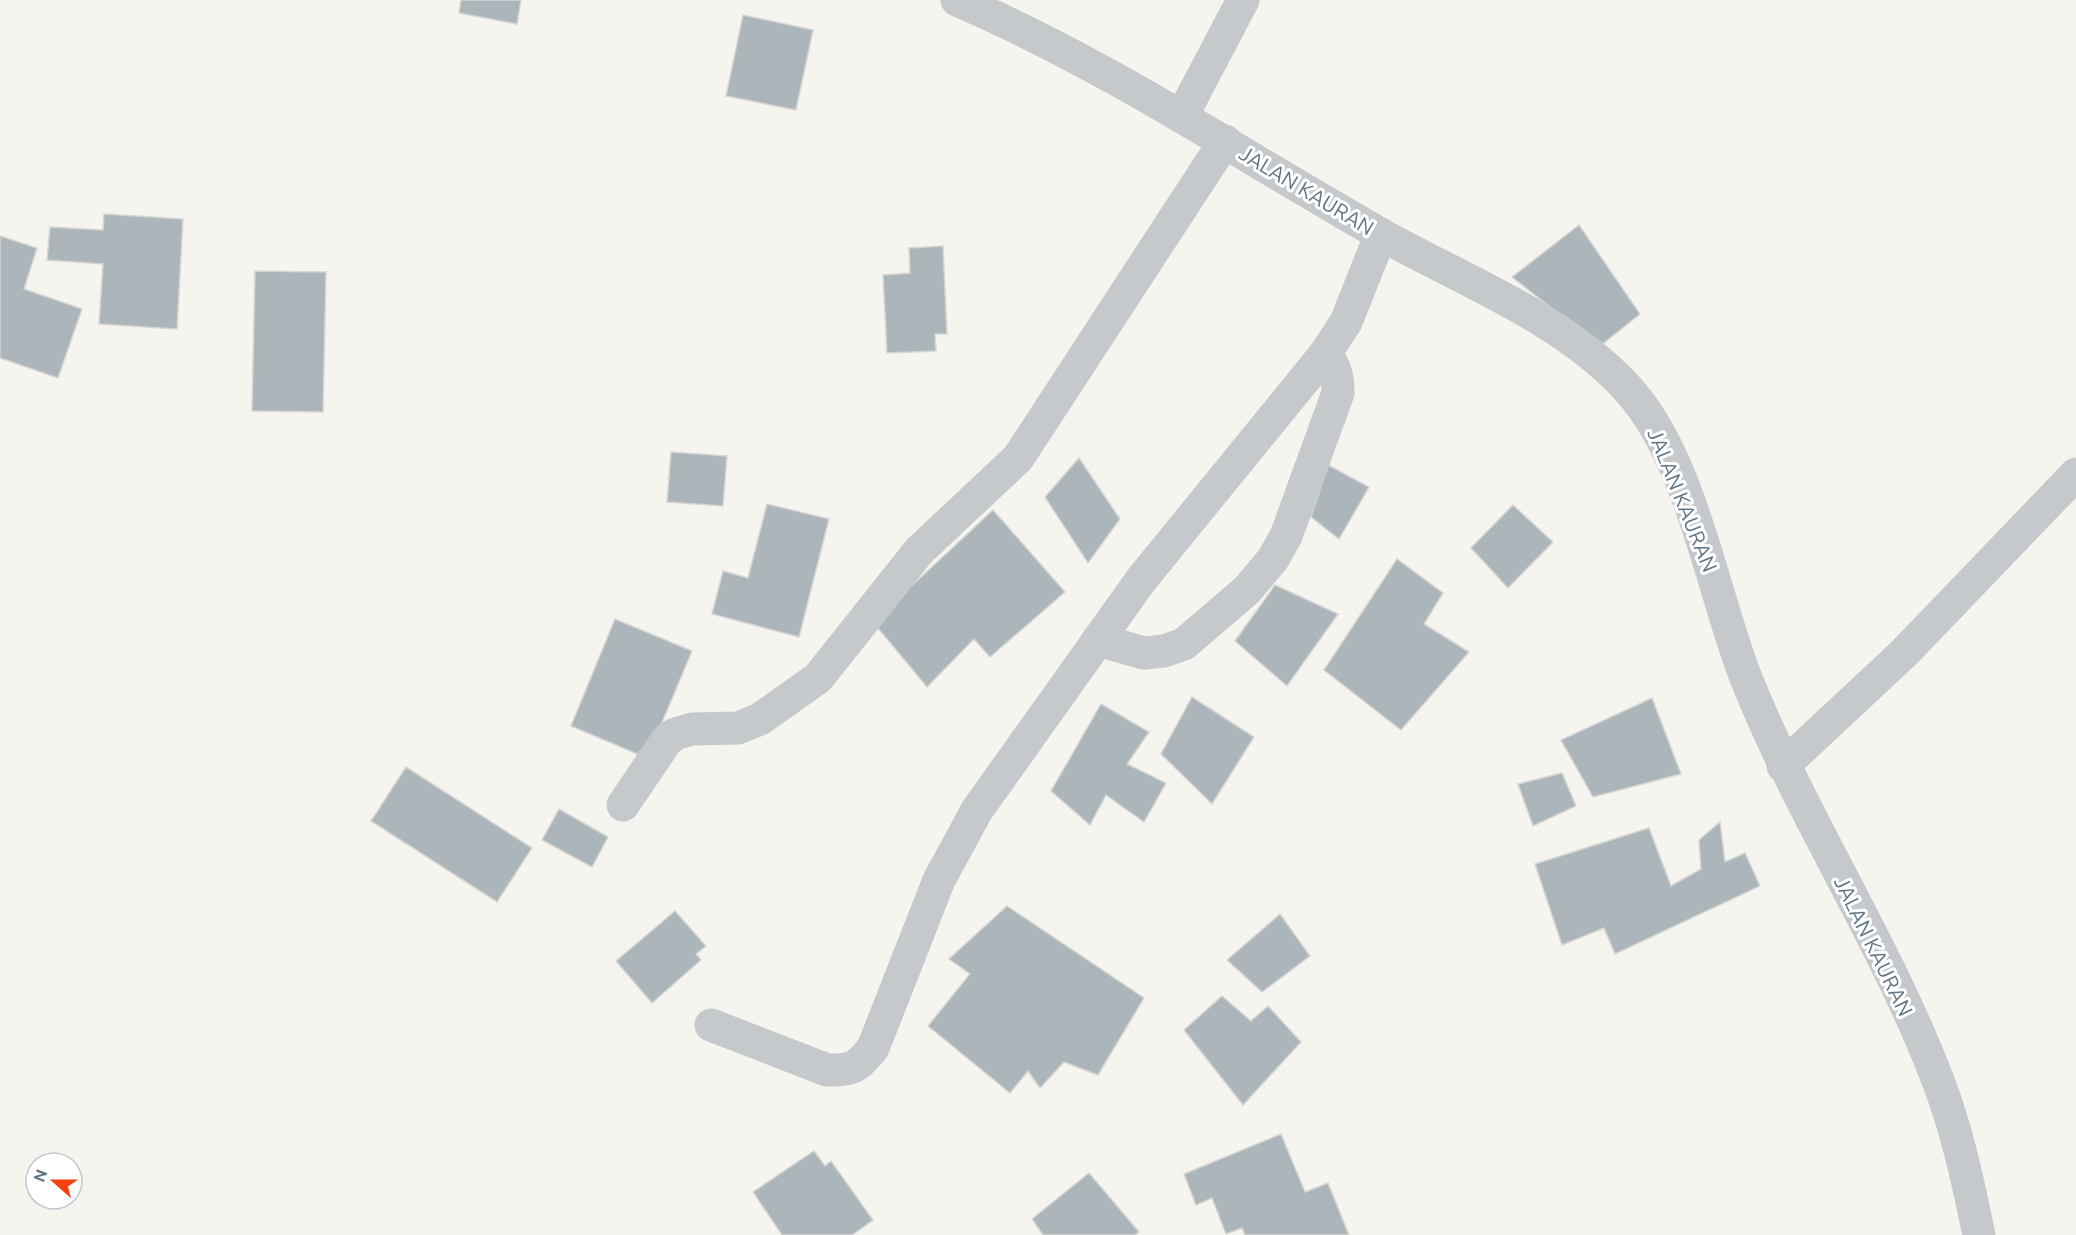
<svg xmlns="http://www.w3.org/2000/svg" width="2076" height="1235" font-family="Ubuntu,sans-serif">
<style>
.building{fill:#acb5ba;stroke:#d5d5d3;stroke-width:1.5}
.lines{fill:none;stroke-linecap:round;stroke-linejoin:round}
.minor{stroke:#c6c9cc;stroke-width:33}
.labels{text-anchor:middle;dominant-baseline:central;stroke-width:6;stroke-linejoin:round;paint-order:stroke}
.street-label{font-size:21px;fill:#607584;stroke:#fff}
</style>
<rect width="100%" height="100%" fill="#f5f4ef"/>
<g class="building">
<polygon points="461,0 521,0 517,24 459,13"/>
<polygon points="743,15 813,30 796,110 726,96"/>
<polygon points="104,214 183,219 177,329 99,324 103,264 47,260 50,227 103,230"/>
<polygon points="1579,225 1640,314 1600,346 1512,277"/>
<polygon points="0,236 37,248 24,289 82,309 58,378 0,358"/>
<polygon points="943,246 947,334 935,334 936,351 887,353 883,275 910,273 909,248"/>
<polygon points="255,271 326,272 323,412 252,411"/>
<polygon points="671,452 727,456 723,506 667,502"/>
<polygon points="1079,458 1120,519 1088,563 1045,497"/>
<polygon points="1328,465 1369,487 1339,539 1311,517"/>
<polygon points="767,504 829,519 799,637 712,614 723,571 748,578"/>
<polygon points="1513,505 1553,542 1508,588 1471,548"/>
<polygon points="993,510 1065,592 990,657 974,639 927,687 873,622"/>
<polygon points="1397,559 1443,593 1424,624 1469,652 1401,730 1324,670"/>
<polygon points="1275,585 1338,614 1287,686 1235,641"/>
<polygon points="615,619 692,651 647,758 571,726"/>
<polygon points="1192,697 1254,737 1212,804 1161,754"/>
<polygon points="1652,698 1681,774 1593,797 1561,740"/>
<polygon points="1101,704 1149,732 1127,764 1166,783 1144,822 1106,795 1090,825 1051,791"/>
<polygon points="406,767 532,848 497,902 371,821"/>
<polygon points="1562,773 1576,806 1533,826 1518,784"/>
<polygon points="559,809 608,837 592,867 542,840"/>
<polygon points="1720,822 1725,862 1745,853 1760,886 1615,954 1604,928 1562,945 1535,864 1649,828 1671,886 1701,869 1699,840"/>
<polygon points="1007,906 1144,998 1098,1075 1064,1062 1040,1088 1028,1071 1010,1093 928,1026 970,974 949,959"/>
<polygon points="675,911 706,946 696,954 701,960 652,1003 616,961"/>
<polygon points="1280,914 1310,956 1262,992 1227,960"/>
<polygon points="1222,996 1251,1021 1268,1006 1301,1042 1243,1105 1184,1030"/>
<polygon points="1281,1134 1305,1192 1328,1183 1349,1235 1245,1235 1242,1228 1226,1234 1212,1198 1196,1205 1184,1174"/>
<polygon points="814,1151 825,1166 831,1161 873,1220 852,1235 782,1235 753,1192"/>
<polygon points="1089,1173 1139,1232 1135,1235 1043,1235 1032,1219"/>
</g>
<g class="lines">
<g class="minor">
<path d="M 957,0 C 1106,64 1241,155 1382,235 C 1463,280 1564,319 1627,388 C 1691,457 1712,591 1746,678 C 1801,816 1884,940 1937,1078 C 1957,1129 1968,1182 1979,1235"/>
<polyline points="1182,116 1243,0"/>
<path d="M 1098,640 L 1144,653 L 1164,651 L 1184,644 L 1247,590 L 1273,559 L 1286,536 L 1338,393 C 1338,377 1336,367 1325,354"/>
<polyline points="1783,766 1904,653 2076,474"/>
<polyline points="623,805 667,740 675,734 692,729 738,728 760,719 818,678 919,551 1018,458 1225,141"/>
<path d="M 711,1025 L 827,1070 C 852,1071 858,1067 873,1048 L 939,880 L 977,810 L 1141,580 L 1325,354 L 1346,322 L 1381,234"/>
</g>
</g>
<g class="labels">
<g class="street-label">
<text transform="translate(1307 190) rotate(31)">JALAN KAURAN</text>
<text transform="translate(1683 500) rotate(68)">JALAN KAURAN</text>
<text transform="translate(1874 946) rotate(64)">JALAN KAURAN</text>
</g>
</g>
<g transform="translate(54 1181) rotate(291)"><circle r="28" fill="#ffffff" stroke="#bfc8ce" stroke-width="1.5"/>
<path d="M0-4.5L10 22L0 15L-10 22Z" fill="#f34111"/>
<text y="-9" font-size="16" font-weight="bold" text-anchor="middle" fill="#607584">N</text>
</g>
</svg>
